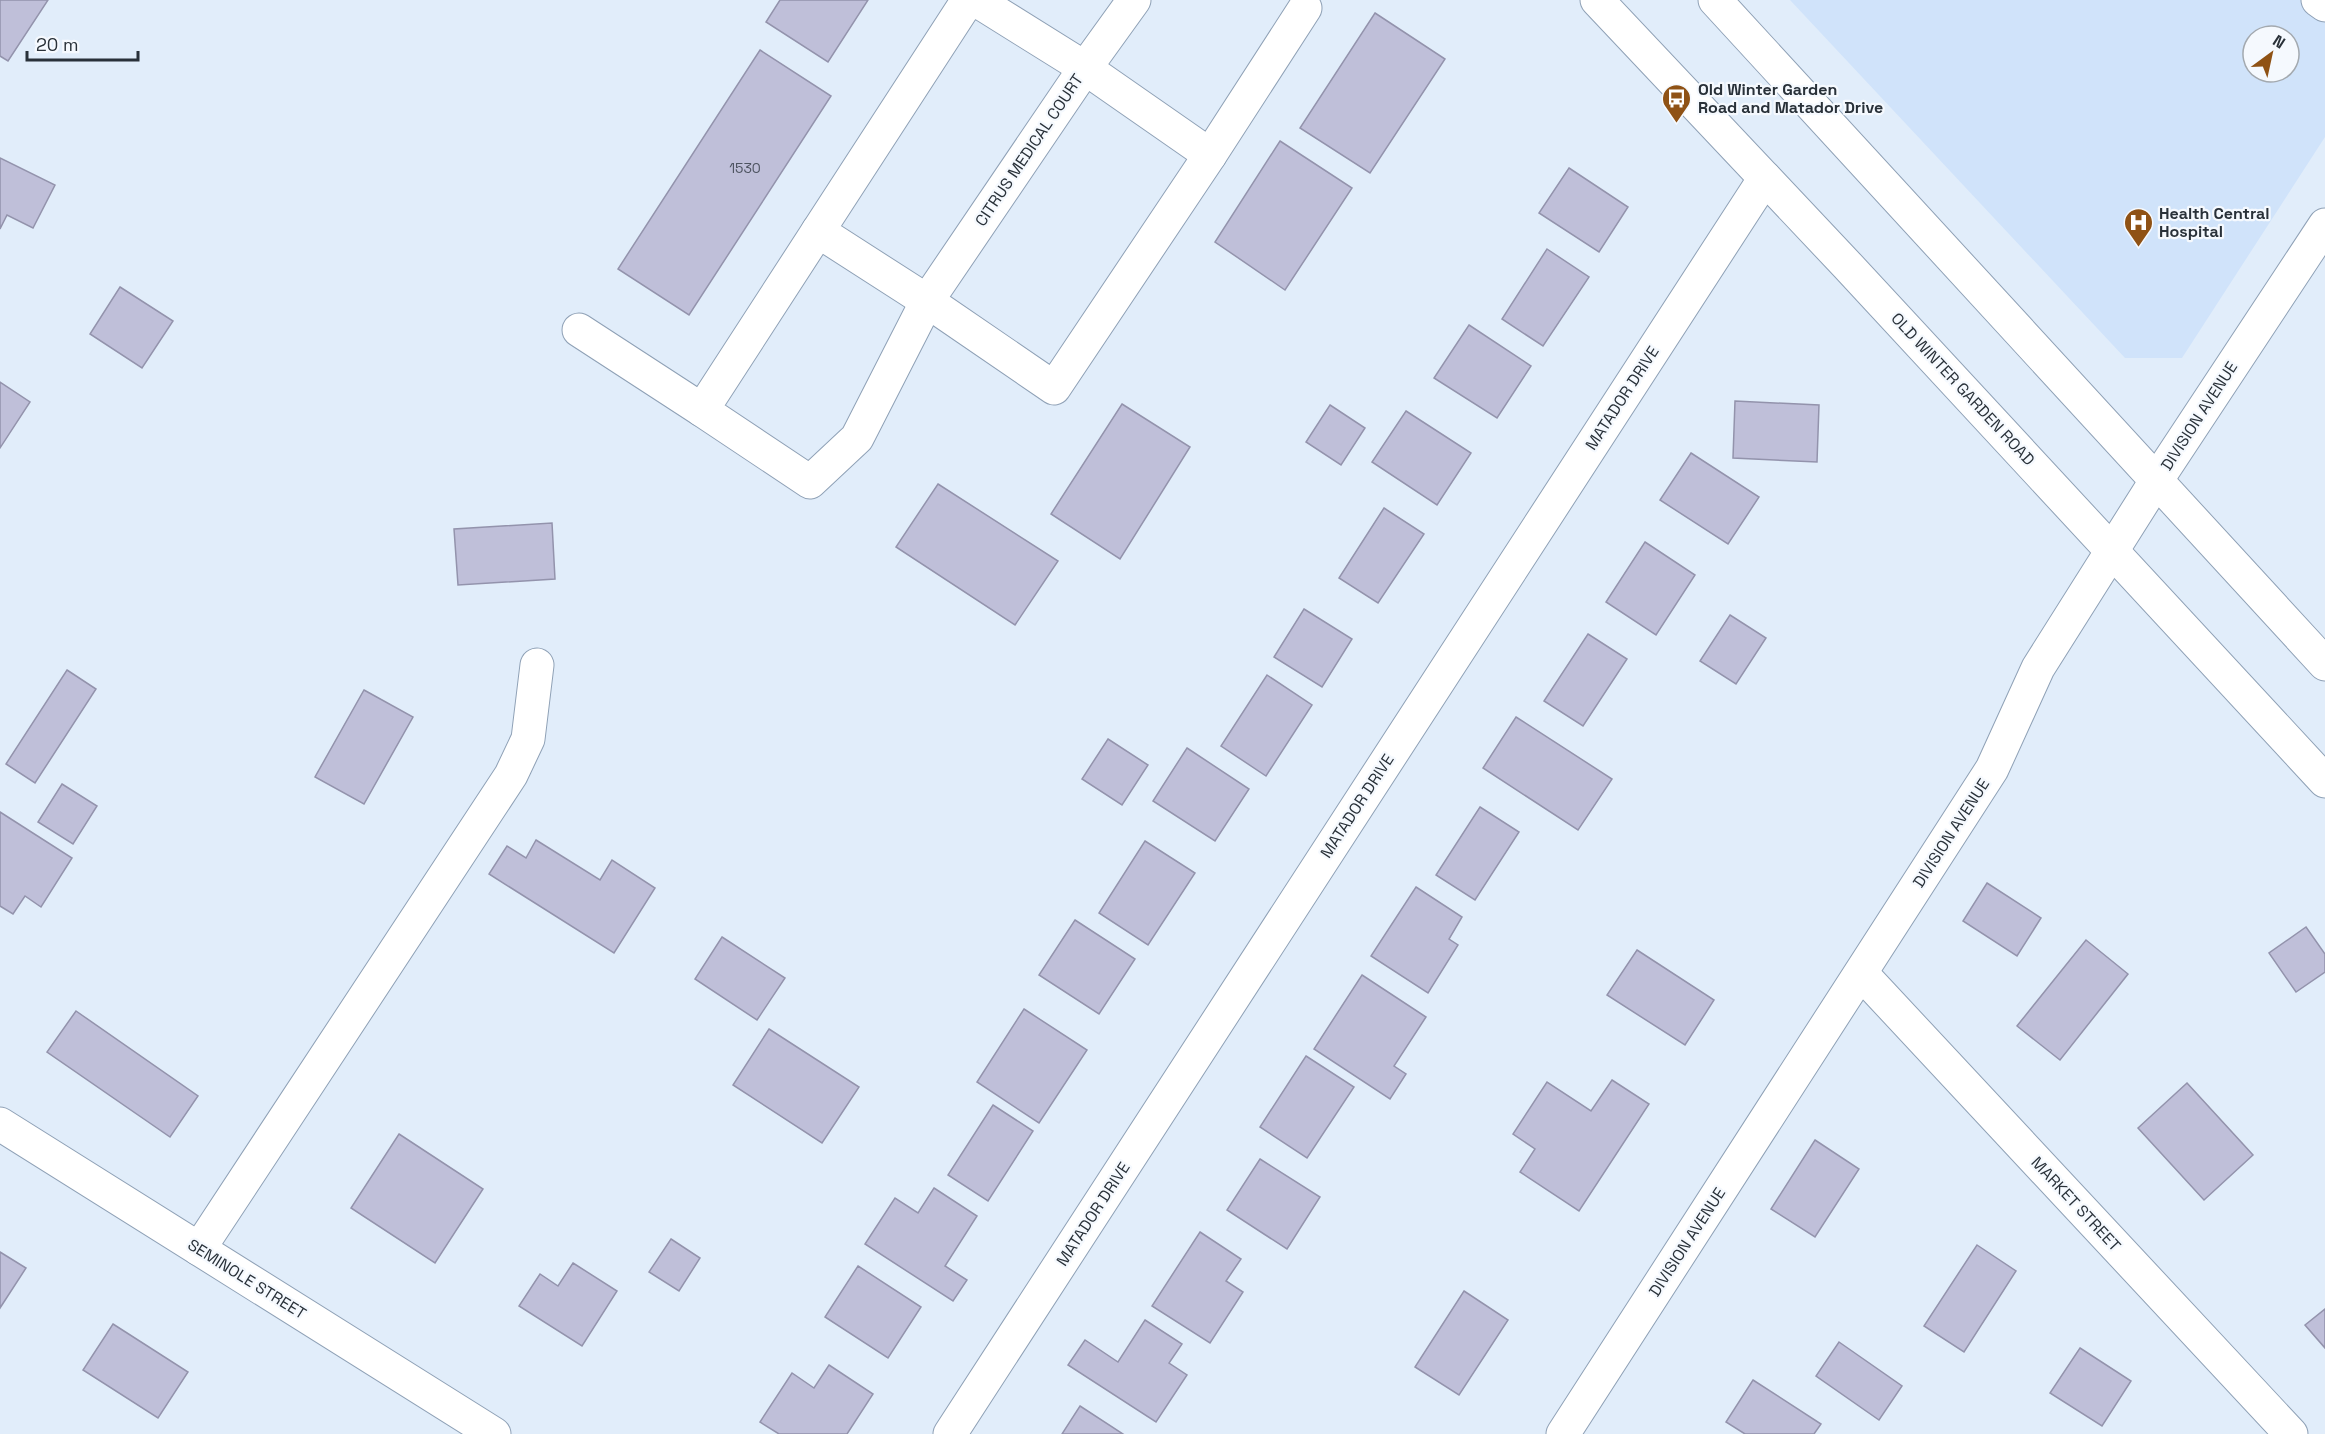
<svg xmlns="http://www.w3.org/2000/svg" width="2325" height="1434" font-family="'Space Grotesk',sans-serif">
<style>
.built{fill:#d0e3fa;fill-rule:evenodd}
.building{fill:#bfbfd9;stroke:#9393ac;stroke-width:1.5}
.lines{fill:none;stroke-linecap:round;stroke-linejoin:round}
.minor-casing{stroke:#8fa1b6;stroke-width:35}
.major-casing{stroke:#8fa1b6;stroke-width:35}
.minor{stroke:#fff;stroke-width:33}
.major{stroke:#fff;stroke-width:33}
.labels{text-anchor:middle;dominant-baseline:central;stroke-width:4.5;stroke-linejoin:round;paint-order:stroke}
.number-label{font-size:14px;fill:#4e5461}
.poi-label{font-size:16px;font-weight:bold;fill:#293139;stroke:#f5f9fe;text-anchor:start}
.street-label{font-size:16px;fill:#293139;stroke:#f5f9fe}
</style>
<rect width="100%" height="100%" fill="#e1edfa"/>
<path class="built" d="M 1790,0 L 2325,0 L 2325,137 L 2182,358 L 2125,358 ZM 2253,36 L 2289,36 L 2289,72 L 2253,72 Z"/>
<g class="building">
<polygon points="0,0 48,0 8,61 0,56"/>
<polygon points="780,0 868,0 828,62 766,22"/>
<polygon points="1375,13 1445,59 1370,173 1300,128"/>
<polygon points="760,50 831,96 689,315 618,269"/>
<polygon points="1280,141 1352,188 1285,290 1215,242"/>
<polygon points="0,158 55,185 33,228 7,215 0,229"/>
<polygon points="1569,168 1628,207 1599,252 1539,213"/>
<polygon points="1547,249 1589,277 1543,346 1502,319"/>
<polygon points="120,287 173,321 142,368 90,334"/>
<polygon points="1469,325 1531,366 1497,418 1434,378"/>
<polygon points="0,382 30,402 0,448"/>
<polygon points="1735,401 1819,405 1817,462 1733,458"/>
<polygon points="1122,404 1190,447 1120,559 1051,514"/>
<polygon points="1330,405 1365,428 1341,465 1306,442"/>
<polygon points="1406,411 1471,453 1437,505 1372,462"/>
<polygon points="1691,453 1759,497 1728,544 1660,500"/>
<polygon points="938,484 1058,561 1015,625 896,547"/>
<polygon points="1384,508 1424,534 1378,603 1339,578"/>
<polygon points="552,523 555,579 458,585 454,529"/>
<polygon points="1645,542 1695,575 1656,635 1606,602"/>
<polygon points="1304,609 1352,639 1322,687 1274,657"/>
<polygon points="1730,615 1766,638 1736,684 1700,661"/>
<polygon points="1588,634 1627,659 1583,726 1544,701"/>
<polygon points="67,670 96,689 35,783 6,764"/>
<polygon points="1267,675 1312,705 1266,776 1221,746"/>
<polygon points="364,690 413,717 364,804 315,777"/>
<polygon points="1516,717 1612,779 1578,830 1483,768"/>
<polygon points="1108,739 1148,765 1122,805 1082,779"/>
<polygon points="1187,748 1249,789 1215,841 1153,801"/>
<polygon points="62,784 97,806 73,844 38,822"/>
<polygon points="1480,807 1519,832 1475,900 1436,875"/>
<polygon points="0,812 72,858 41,907 25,896 13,914 0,906"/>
<polygon points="536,840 600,880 612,860 655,888 614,953 489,874 507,846 526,858"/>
<polygon points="1145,841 1195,873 1148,945 1099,913"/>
<polygon points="1987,883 2041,918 2017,956 1963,921"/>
<polygon points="1416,887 1462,917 1449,939 1458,945 1428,993 1371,956"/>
<polygon points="1075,920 1135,959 1099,1014 1039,975"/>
<polygon points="2306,927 2325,954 2325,972 2296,992 2269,953"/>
<polygon points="722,937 785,978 757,1020 695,979"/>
<polygon points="2086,940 2128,974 2060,1060 2017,1026"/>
<polygon points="1637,950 1714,1000 1685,1045 1607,995"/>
<polygon points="1362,975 1426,1017 1394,1066 1406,1074 1390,1099 1314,1049"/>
<polygon points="1024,1009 1087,1050 1039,1123 977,1082"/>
<polygon points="76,1011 198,1096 170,1137 47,1052"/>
<polygon points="769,1029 859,1087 822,1143 733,1085"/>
<polygon points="1306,1056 1354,1087 1307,1158 1260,1127"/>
<polygon points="1612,1080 1649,1104 1579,1211 1520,1172 1535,1149 1513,1134 1547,1082 1591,1111"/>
<polygon points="2187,1083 2253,1155 2204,1200 2138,1128"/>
<polygon points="993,1105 1033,1131 988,1201 948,1175"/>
<polygon points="399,1134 483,1189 435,1263 351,1208"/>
<polygon points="1815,1140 1859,1169 1815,1237 1771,1209"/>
<polygon points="1260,1159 1320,1197 1287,1249 1227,1210"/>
<polygon points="934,1188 977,1216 945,1266 967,1280 953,1301 865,1244 895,1198 918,1213"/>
<polygon points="1200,1232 1241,1259 1226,1281 1243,1292 1210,1343 1152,1306"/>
<polygon points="671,1239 700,1258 679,1291 649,1272"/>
<polygon points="1977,1245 2016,1271 1964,1352 1924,1326"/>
<polygon points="0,1252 26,1268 0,1308"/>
<polygon points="573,1263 617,1291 582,1346 519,1306 540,1274 558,1286"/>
<polygon points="858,1266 921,1307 888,1358 825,1317"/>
<polygon points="1464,1291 1508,1320 1459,1395 1415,1367"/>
<polygon points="2325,1309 2325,1348 2305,1325"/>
<polygon points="1145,1320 1182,1344 1169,1363 1187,1375 1156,1422 1068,1365 1085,1340 1118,1362"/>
<polygon points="113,1324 188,1372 158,1418 83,1370"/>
<polygon points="1839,1342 1902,1386 1879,1420 1816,1376"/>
<polygon points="2080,1348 2131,1381 2102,1426 2050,1393"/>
<polygon points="829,1365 873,1394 847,1434 779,1434 760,1422 792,1373 814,1388"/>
<polygon points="1753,1380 1821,1424 1814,1434 1745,1434 1726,1422"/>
<polygon points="1080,1406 1123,1434 1062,1434"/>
</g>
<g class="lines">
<defs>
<g id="minor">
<polyline points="968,0 818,231 927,301 1054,388 1210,155 1085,68 976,0"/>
<polyline points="2318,0 2325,5"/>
<polyline points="1210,155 1305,8"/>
<polyline points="818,231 702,410 810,482 857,438 927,301 1085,68 1134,0"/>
<polyline points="579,330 702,410"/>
<polyline points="1861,973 2291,1434"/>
<polyline points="0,1124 494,1434"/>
<polyline points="199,1249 511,775 528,739 537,665"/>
<polyline points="950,1434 1765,178"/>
<polyline points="1563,1434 1992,769 2038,668 2156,481 2325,225"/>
</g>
<g id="major">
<polyline points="1597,0 1847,265 2325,781"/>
<polyline points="1715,0 2325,664"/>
</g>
</defs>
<use href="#minor" class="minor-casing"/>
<use href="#major" class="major-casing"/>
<use href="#minor" class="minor"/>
<use href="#major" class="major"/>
</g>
<defs>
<symbol id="bus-pin" viewBox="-11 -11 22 30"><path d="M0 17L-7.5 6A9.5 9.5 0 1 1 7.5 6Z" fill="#8f5215" stroke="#f5f9fe"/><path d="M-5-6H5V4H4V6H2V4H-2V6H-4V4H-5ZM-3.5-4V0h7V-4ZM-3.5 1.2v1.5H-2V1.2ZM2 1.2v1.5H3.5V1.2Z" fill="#fff"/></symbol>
<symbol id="hospital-pin" viewBox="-11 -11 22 30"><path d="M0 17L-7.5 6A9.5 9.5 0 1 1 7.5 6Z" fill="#8f5215" stroke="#f5f9fe"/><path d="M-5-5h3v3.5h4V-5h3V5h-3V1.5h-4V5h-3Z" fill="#fff"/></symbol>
</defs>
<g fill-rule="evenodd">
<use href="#bus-pin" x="1660" y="82" width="33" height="45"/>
<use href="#hospital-pin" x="2122" y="206" width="33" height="45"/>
</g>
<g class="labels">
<g class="number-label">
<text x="745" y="168">1530</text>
</g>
<g class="poi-label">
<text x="1698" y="89">Old Winter Garden<tspan x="1698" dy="18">Road and Matador Drive</tspan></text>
<text x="2159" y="213">Health Central<tspan x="2159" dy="18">Hospital</tspan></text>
</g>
<g class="street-label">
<text transform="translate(1029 150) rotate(-56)">CITRUS MEDICAL COURT</text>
<text transform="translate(1963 389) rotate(47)">OLD WINTER GARDEN ROAD</text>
<text transform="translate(1622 398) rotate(-57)">MATADOR DRIVE</text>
<text transform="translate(2199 416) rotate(-57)">DIVISION AVENUE</text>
<text transform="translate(1357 806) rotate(-57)">MATADOR DRIVE</text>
<text transform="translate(1951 833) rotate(-57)">DIVISION AVENUE</text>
<text transform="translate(2076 1204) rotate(47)">MARKET STREET</text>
<text transform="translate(1093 1214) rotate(-57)">MATADOR DRIVE</text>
<text transform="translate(1687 1242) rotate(-57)">DIVISION AVENUE</text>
<text transform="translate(247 1279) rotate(32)">SEMINOLE STREET</text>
</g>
</g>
<g transform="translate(2271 54) rotate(33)"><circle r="28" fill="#f5f9fe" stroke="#a3a9af" stroke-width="1.5"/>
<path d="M0-4.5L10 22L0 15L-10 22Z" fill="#8f5215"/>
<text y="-9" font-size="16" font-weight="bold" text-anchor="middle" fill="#293139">N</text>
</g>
<path d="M27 51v9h111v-9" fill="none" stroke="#293139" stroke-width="3"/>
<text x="36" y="51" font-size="18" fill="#293139" stroke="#f5f9fe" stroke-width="4.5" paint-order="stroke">20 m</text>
</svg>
